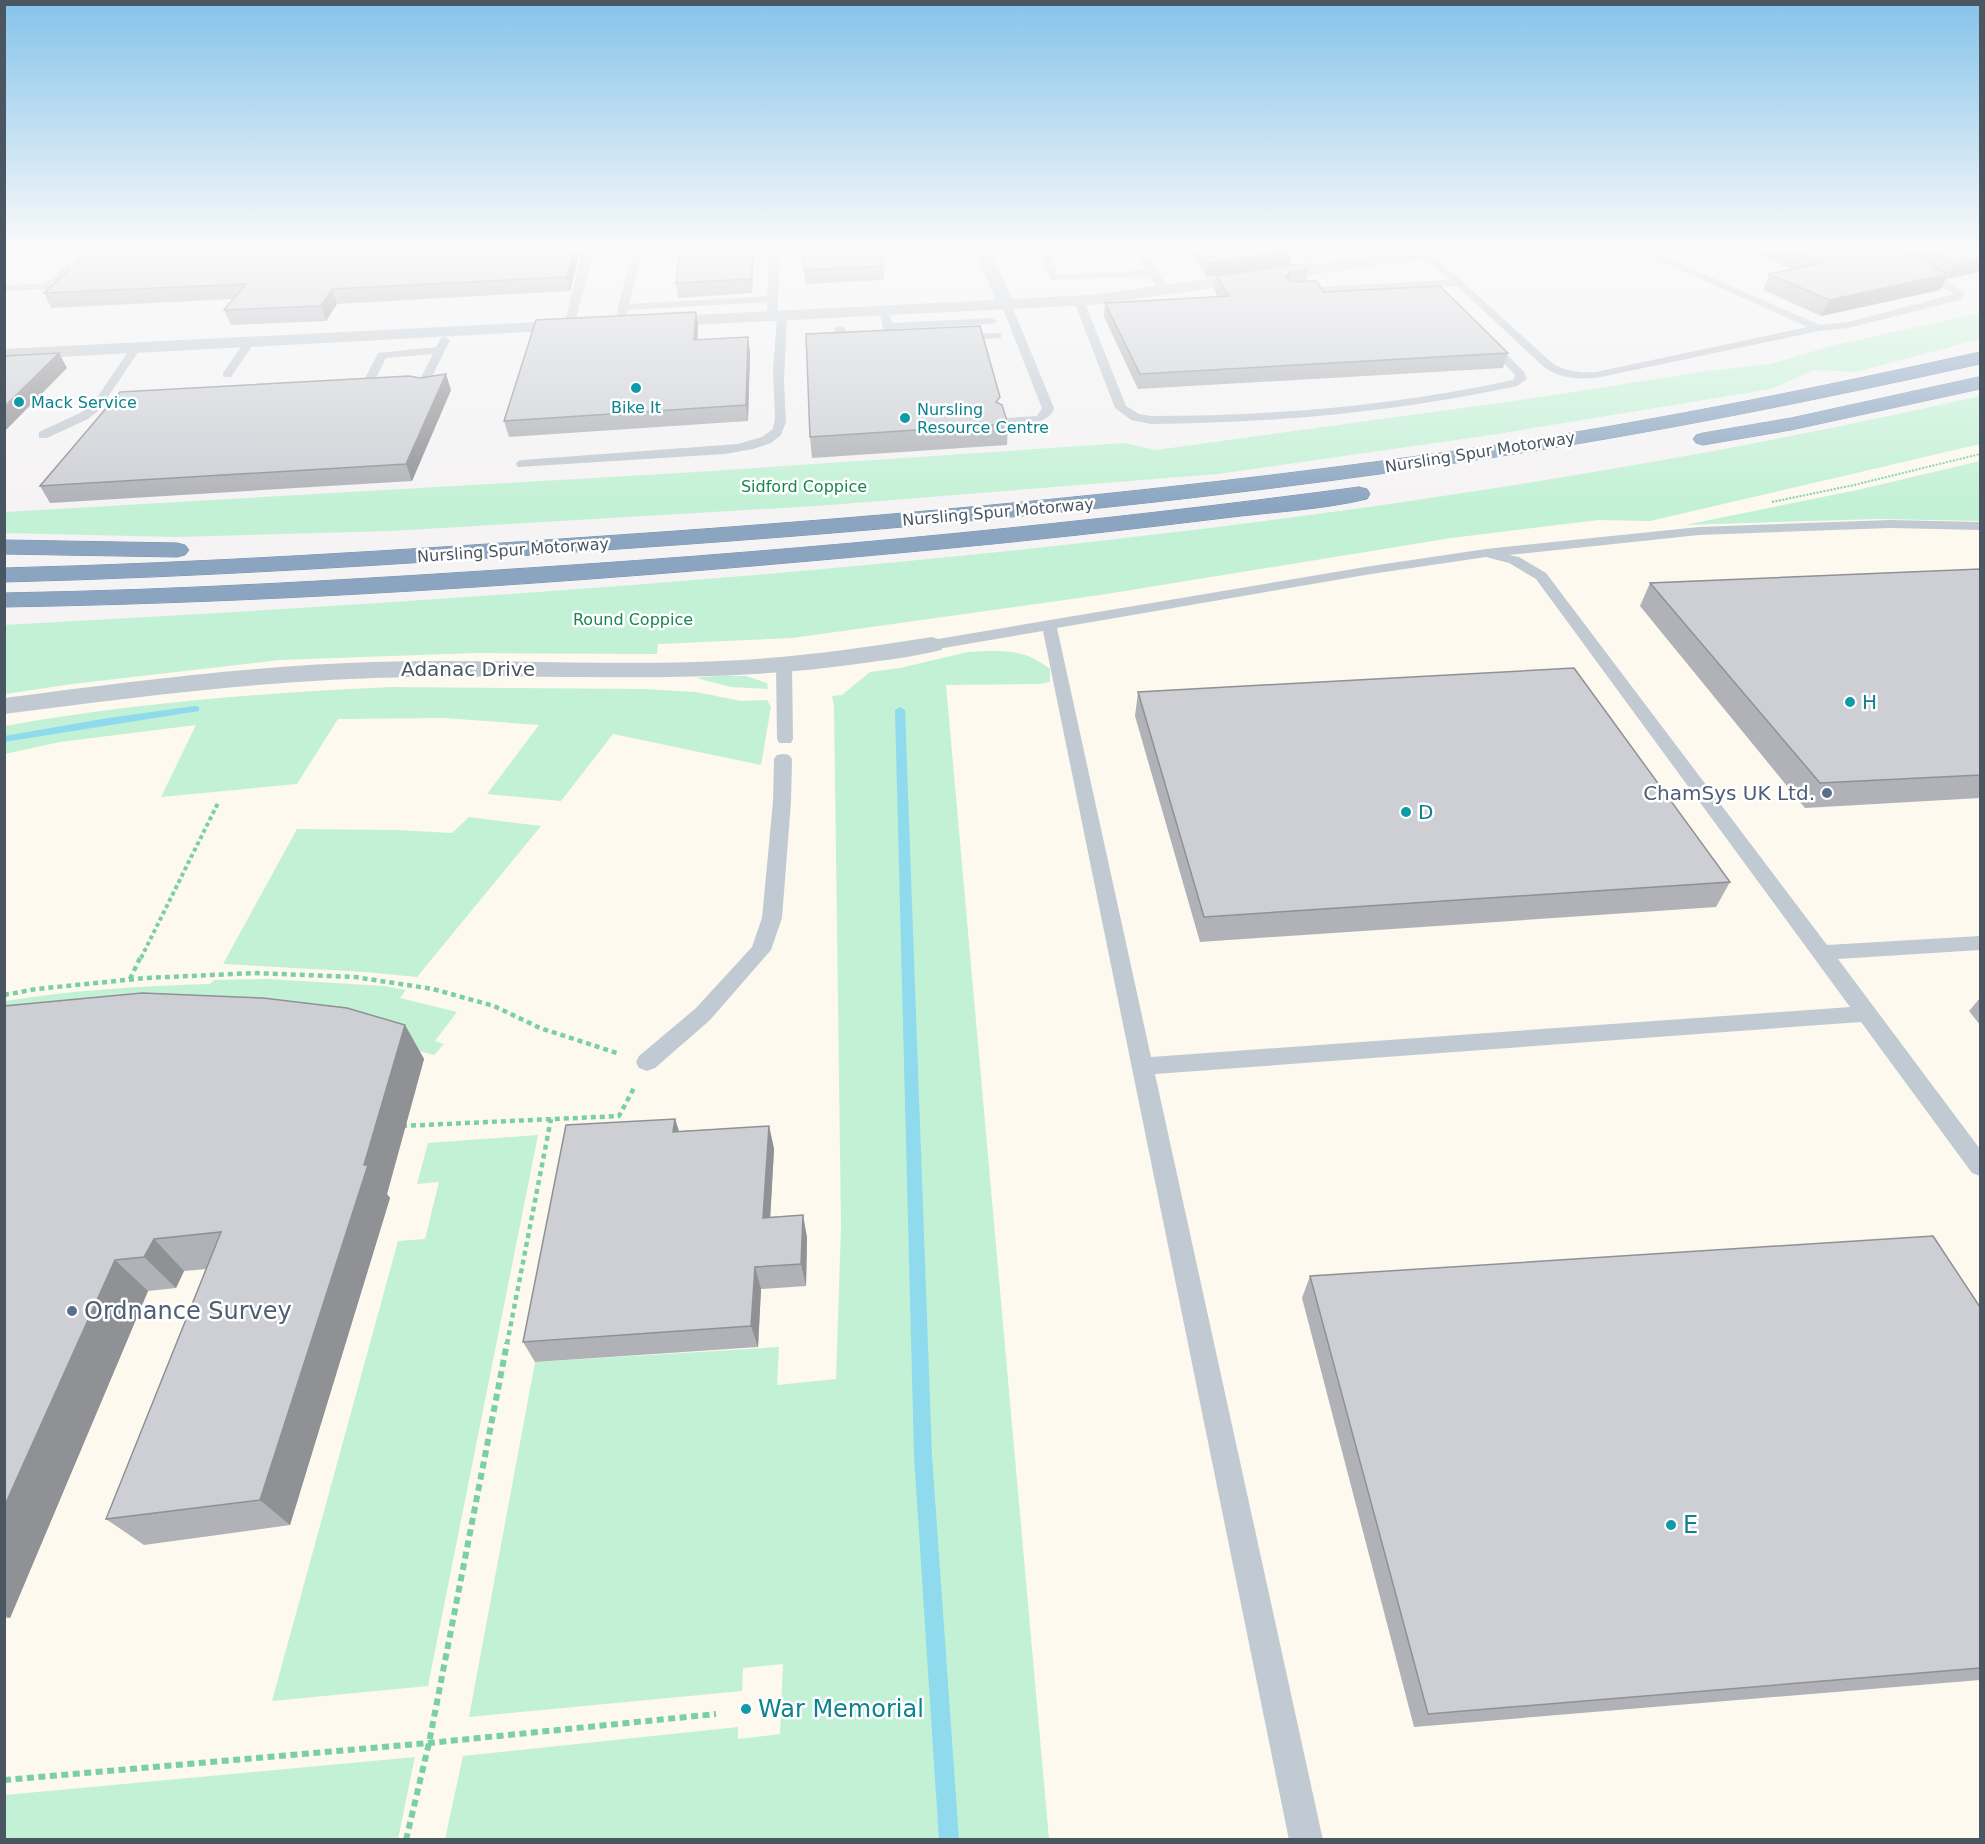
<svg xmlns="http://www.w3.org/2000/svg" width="1985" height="1844" font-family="'DejaVu Sans',sans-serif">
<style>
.commercial{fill:#fdf9ef}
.green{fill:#c3f1d5}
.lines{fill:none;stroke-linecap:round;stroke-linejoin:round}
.stream{fill:#90daee;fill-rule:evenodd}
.highway-casing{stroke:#7690ad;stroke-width:1}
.path-far3{stroke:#7ad0a6;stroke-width:2;stroke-dasharray:2 1.5;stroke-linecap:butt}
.path-far2{stroke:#7ad0a6;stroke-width:4;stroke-dasharray:4 3;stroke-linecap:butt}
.path-far1{stroke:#7ad0a6;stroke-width:4.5;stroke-dasharray:5 4;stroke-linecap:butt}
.path{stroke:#7ad0a6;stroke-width:6;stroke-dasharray:7 4.5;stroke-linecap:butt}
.lane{fill:#c1cad2;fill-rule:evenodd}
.street{fill:#c1cad2;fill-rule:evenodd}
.highway{fill:#8ba5c1;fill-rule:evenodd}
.wall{fill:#b0b2b7}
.shaded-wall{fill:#909195}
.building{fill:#cdcfd5;stroke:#909195;stroke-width:1.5}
.culture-dot{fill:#0f9aa8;stroke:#fff;stroke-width:2}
.service-dot{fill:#5c6f8a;stroke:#fff;stroke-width:2}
.labels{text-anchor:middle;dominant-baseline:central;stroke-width:5;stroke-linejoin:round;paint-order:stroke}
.far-culture-label{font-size:16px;fill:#0d838f;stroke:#fff;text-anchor:start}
.far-street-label{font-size:16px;fill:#4a5661;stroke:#fff}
.far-park-label{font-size:16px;fill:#17864f;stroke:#fff}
.street-label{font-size:20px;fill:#4a5661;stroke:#fff}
.culture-label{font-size:20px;fill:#0d838f;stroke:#fff;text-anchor:start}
.service-label{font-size:20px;fill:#4e5e75;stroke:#fff;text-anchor:end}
.near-service-label{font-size:24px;fill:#4e5e75;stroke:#fff;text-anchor:start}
.near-culture-label{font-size:24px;fill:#0d838f;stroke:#fff;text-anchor:start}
</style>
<rect width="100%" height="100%" fill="#f5f3f3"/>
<polygon class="commercial" points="1980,444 1980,1839 5,1840 5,694 72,684 279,660 474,653 657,654 658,644 792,638 1100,595 1451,538 1598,520 1650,521"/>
<g class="green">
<polygon points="1980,313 1980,339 1856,372 1814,370 1771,389 1491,435 1217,474 817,506 390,531 176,537 5,533 5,512 696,472 1124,443 1156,450 1528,399 1708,371 1770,364 1835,345"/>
<path d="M 1980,396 L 1980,444 L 1650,521 L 1598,520 L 1451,538 L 1100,595 L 792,638 L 658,644 L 657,654 L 474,653 L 279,660 L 72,684 L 5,694 L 5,625 C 667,589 1332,543 1980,396 Z"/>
<polygon points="1980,461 1980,521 1878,519 1685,525 1857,490"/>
<path d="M 990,651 C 1015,651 1030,653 1050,669 L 1050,682 L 1039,684 L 946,685 L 1049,1839 L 445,1839 L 463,1756 L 738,1727 L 738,1739 L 780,1734 L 783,1664 L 743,1668 L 742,1691 L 469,1717 L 535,1362 L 779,1347 L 777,1385 L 836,1379 L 841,1226 L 834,705 L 832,696 L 842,695 L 870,672 L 900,668 L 968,652 Z"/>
<polygon points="713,676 746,676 767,683 768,689 731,687 696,678"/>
<path d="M 391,687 L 644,689 L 696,692 L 741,701 L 767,700 L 771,707 L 761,765 L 613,734 L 561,801 L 487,794 L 539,725 L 444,718 L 338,719 L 297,784 L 161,797 L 196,725 L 60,742 L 5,754 L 5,726 C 132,703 261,693 391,687 Z"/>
<polygon points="469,817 541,826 417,977 365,972 223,964 297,829 397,830 452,833"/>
<path d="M 269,979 L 384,986 L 406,990 L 400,998 L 457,1012 L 435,1041 L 444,1044 L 434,1055 L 361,1036 L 5,1041 L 5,1001 C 73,990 141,986 210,984 L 214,980 Z"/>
<polygon points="538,1135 428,1686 272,1701 398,1241 425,1239 439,1182 417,1184 428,1143"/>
<polygon points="415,1757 398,1839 5,1839 5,1795"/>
</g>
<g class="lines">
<g class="stream">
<polygon points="195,706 199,707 199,711 4,742 4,736 108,718"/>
<polygon points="900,707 905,710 932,1456 959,1840 939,1840 914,1456 895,710"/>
</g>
<defs>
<g id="highway">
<path d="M 1980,352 L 1980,364 C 1817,400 1654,433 1489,458 C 1196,503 900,530 604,550 C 404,564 205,577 4,582 L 4,568 C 205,563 404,550 604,536 C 900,516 1195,489 1489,446 C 1654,421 1817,388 1980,352 Z"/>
<polygon points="1980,377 1980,389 1791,430 1703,445 1696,443 1693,439 1696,435 1703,433 1791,418"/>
<path d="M 1359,487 L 1367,489 L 1370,494 L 1367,499 C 1321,510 1271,512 1224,518 C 1126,530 1028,541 930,550 C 623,579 313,602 4,607 L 4,593 C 184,590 364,579 543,567 C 816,549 1088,523 1359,487 Z"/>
<polygon points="4,540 177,543 185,545 189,550 185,555 177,557 4,554"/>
</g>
</defs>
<use href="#highway" class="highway-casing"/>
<polyline class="path-far3" points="1772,502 1854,485 1980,454"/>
<polyline class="path-far2" points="141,958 218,803"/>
<g class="path-far1">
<polyline points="130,979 141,956"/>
<polyline points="4,995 36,989 146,978 254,973 355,977 433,989 494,1006 540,1028 620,1054"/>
<polyline points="402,1126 619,1116 635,1086"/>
<polyline points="507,1344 551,1119"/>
</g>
<g class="path">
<polyline points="4,1780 429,1743 716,1714"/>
<polyline points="406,1840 429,1743 507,1343"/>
</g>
<g class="lane">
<polygon points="552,249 574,249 591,254 591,262 574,326 569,329 564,326 581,256 549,254 549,250"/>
<path d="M 633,249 L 643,249 L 629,304 L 767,296 L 770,249 L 780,249 L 777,316 L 782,313 L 787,316 L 784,382 L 786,422 L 781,435 L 771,443 L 753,449 L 725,454 L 518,467 L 516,464 L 518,461 L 522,460 L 738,444 L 762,437 L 773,429 L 775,418 L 773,371 L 777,316 L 768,318 L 767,302 L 628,310 L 624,325 L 616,325 C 614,316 630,263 633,249 Z"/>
<polygon points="1037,249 1047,249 1058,275 1147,270 1133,249 1143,249 1169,290 1161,292 1150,276 1051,280"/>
<polygon points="1292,249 1302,249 1318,267 1318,271 1312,271"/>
<path d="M 1633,249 L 1646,249 L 1820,325 L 1848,322 L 1954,294 L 1931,280 L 1915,275 L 1915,271 C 1931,270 1953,283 1965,294 L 1960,300 L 1848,328 L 1819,331 L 1596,378 C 1576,379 1561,379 1544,367 L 1457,286 L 1439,287 L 1455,304 L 1450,307 L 1428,287 L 1296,294 L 1291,291 L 1296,288 L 1450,280 L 1419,255 L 1427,253 L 1462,281 L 1552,363 C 1567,372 1579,373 1596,372 L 1808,327 Z"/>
<polygon points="68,264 76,266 50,289 4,291 4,285 44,284"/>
<path d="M 1075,299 L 1084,301 L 1126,406 L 1139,414 L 1151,416 C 1273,416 1393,406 1513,380 L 1515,375 L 1483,341 L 1488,338 L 1492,339 L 1524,372 L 1527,379 L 1517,386 C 1396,412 1275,423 1151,424 L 1131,420 L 1115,408 L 1074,301 Z"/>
<path d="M 1006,301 L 1011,304 L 1054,408 C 1051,425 1009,431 998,422 L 1004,418 L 1037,416 L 1042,408 L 1001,304 Z"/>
<path d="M 880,309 L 888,309 L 892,323 L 992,318 L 997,321 L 992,324 L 893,329 L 896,338 L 904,338 L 909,341 C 904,346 891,346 886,341 L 879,311 Z"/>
<polygon points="839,326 843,327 853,340 864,339 869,342 864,345 846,345 834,329"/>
<polygon points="997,333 1001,334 1001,338 958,341 953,338 958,335"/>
<polygon points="445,337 450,340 425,391 417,391 415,389 433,354 386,358 369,392 365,393 359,390 378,353 436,347 441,338"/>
<polygon points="249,340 254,343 231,377 223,377 223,373 245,341"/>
<polygon points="136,345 141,348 99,410 88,419 47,438 39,438 39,432 80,413 91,406 132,346"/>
<path d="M 1890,520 L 1980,522 L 1980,530 L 1890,528 L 1699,535 L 1509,555 L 1519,557 L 1546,573 L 1827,945 L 1980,936 L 1980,950 L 1838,959 L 1980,1149 L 1980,1176 L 1972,1173 L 1861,1022 L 1155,1074 L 1323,1840 L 1289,1840 L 1043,631 L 932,650 L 924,645 L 932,640 L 1371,566 L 1486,549 L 1699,527 ZM 1486,557 L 1509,563 L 1536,579 L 1850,1007 L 1151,1057 L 1057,628 L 1371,574 Z"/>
<polygon points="784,660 792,665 793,739 791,743 779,743 777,739 776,665"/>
<polygon points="783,754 789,755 792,759 791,802 782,918 771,950 710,1020 655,1068 647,1071 639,1068 636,1062 639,1056 696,1008 752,947 762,918 773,802 774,759 777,755"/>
</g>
<g class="street">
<polygon points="974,249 990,249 1012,299 1090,295 1427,249 1469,249 1461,254 1090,305 651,327 645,326 642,322 645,318 651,317 996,300"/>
<polygon points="579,320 585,321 588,325 585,329 4,360 4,349"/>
<path d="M 932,637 L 941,640 L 945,645 L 941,650 C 914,657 885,660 857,664 C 710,685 562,674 414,677 C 276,679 141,696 4,714 L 4,698 C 127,682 249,666 372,662 C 495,658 619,667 742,660 C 806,656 869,647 932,637 Z"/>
</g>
<use href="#highway" class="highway"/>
</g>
<g class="wall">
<polygon points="91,249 576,249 578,258 570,291 337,304 326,321 231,325 224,310 233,299 51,308 44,293"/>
<polygon points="680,249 754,249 752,293 678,298 676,283"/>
<polygon points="1188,249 1290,249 1290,265 1206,277"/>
<polygon points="1743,249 1980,249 1947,279 1946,279 1940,290 1821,316 1763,290 1769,274 1792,269"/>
<polygon points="883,266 884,280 805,284 804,270"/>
<polygon points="1308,271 1306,281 1324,292 1508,353 1503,368 1138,389 1104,317 1105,303 1218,297 1214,290 1216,276"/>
<polygon points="696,312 698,327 697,340 750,352 748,421 509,437 504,421"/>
<polygon points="451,390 412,481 50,503 40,486"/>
<polygon points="1000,404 1008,424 1007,445 812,458 810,437"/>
<polygon points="1980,569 1980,798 1805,808 1640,606 1650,583"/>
<polygon points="1138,692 1730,882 1716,907 1200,942 1135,716"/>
<polygon points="1980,998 1980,1025 1969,1011"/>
<polygon points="4,1006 405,1025 424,1059 387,1194 390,1198 290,1525 144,1545 106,1519 207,1269 184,1271 176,1288 148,1291 10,1618 4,1618"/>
<polygon points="675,1119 679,1131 769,1126 774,1149 770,1217 803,1215 807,1238 806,1286 761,1289 758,1347 535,1362 523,1342"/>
<polygon points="1310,1276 1980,1307 1980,1680 1414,1727 1302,1298"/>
</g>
<g class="shaded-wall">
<polygon points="574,249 576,249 578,258 570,291 567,277"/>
<polygon points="752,249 754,249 752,293 751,279"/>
<polygon points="1292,251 1290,265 1206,277 1207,263"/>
<polygon points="1980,258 1980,272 1947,279 1955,264"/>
<polygon points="1940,267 1935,277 1948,274 1940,290 1821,316 1829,300"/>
<polygon points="1291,272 1289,286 1285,277"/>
<polygon points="332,289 337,304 326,321 321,306"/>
<polygon points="696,312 698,327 696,356 694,340"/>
<polygon points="748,337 750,352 748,421 746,405"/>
<polygon points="59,353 67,368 4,432 4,407"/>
<polygon points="446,374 451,390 412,481 406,464"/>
<polygon points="405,1025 424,1059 387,1194 390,1198 290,1525 260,1500"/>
<polygon points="675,1119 682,1142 673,1132"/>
<polygon points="769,1126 774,1149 769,1240 763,1218"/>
<polygon points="803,1215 807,1238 806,1286 801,1264"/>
<polygon points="154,1239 184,1271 176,1288 144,1257"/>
<polygon points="115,1260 148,1291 10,1618 4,1615 4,1507"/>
<polygon points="755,1267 761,1289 758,1347 751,1326"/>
</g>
<g class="building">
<polygon points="91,249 365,249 368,251 423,249 574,249 567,277 332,289 321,306 224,310 246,284 44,293"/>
<polygon points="680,249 752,249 751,279 676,283"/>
<polygon points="803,249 881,249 883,266 804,270"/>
<polygon points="1198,249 1290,249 1292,251 1207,263"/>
<polygon points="1788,249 1894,249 1940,267 1934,268 1948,274 1829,300 1769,274 1822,263"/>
<polygon points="1920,249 1980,249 1980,258 1955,264 1946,258"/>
<polygon points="1302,264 1308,271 1291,272 1285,277 1292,282 1316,281 1324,292 1440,286 1508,353 1140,374 1105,303 1229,296 1216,276"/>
<polygon points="696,312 694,340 748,337 746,405 504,421 536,320"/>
<polygon points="980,326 1000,397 996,402 1002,405 1008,424 810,437 806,334"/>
<polygon points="59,353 4,407 4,356"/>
<polygon points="446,374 406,464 40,486 120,392 409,376 420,378"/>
<polygon points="1980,569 1980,775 1820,783 1650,583"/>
<polygon points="1574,668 1730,882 1204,917 1138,692"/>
<polygon points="142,993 263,998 347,1008 405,1025 364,1165 368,1165 260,1500 106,1519 221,1232 154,1239 144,1257 115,1260 4,1507 4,1006"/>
<polygon points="675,1119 673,1132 769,1126 763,1218 803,1215 801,1264 755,1267 751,1326 523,1342 566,1125"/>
<polygon points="1933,1236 1980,1307 1980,1668 1428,1714 1310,1276"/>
</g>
<linearGradient id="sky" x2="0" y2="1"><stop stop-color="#85c3ea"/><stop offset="0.49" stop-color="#fafafa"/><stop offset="1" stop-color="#fafafa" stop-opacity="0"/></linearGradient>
<rect width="1985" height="507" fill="url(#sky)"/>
<g class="culture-dot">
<circle cx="636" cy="388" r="6"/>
<circle cx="19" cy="402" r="6"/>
<circle cx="905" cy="418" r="6"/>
<circle cx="1850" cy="702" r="6"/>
<circle cx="1406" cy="812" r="6"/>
<circle cx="1671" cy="1525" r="6"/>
<circle cx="746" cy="1709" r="6"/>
</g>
<g class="service-dot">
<circle cx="1827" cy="793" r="6"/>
<circle cx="72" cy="1311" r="6"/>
</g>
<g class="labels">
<g class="far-culture-label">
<text x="31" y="402">Mack Service</text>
<text x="636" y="407" text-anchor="middle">Bike It</text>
<text x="917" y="409">Nursling<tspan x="917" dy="18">Resource Centre</tspan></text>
</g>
<g class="far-street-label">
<text transform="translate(1480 452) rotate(-9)">Nursling Spur Motorway</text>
<text transform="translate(998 512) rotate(-5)">Nursling Spur Motorway</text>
<text transform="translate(513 550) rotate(-4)">Nursling Spur Motorway</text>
</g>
<g class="far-park-label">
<text x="804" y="486">Sidford Coppice</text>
<text x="633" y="619">Round Coppice</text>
</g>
<g class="street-label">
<text x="468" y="669">Adanac Drive</text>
</g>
<g class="culture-label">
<text x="1862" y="702">H</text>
<text x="1418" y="812">D</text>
</g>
<g class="service-label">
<text x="1815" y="793">ChamSys UK Ltd.</text>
</g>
<g class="near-service-label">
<text x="84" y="1311">Ordnance Survey</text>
</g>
<g class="near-culture-label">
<text x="1683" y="1525">E</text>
<text x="758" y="1709">War Memorial</text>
</g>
</g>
<rect width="1985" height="1844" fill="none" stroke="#4a5661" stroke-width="12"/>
</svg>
